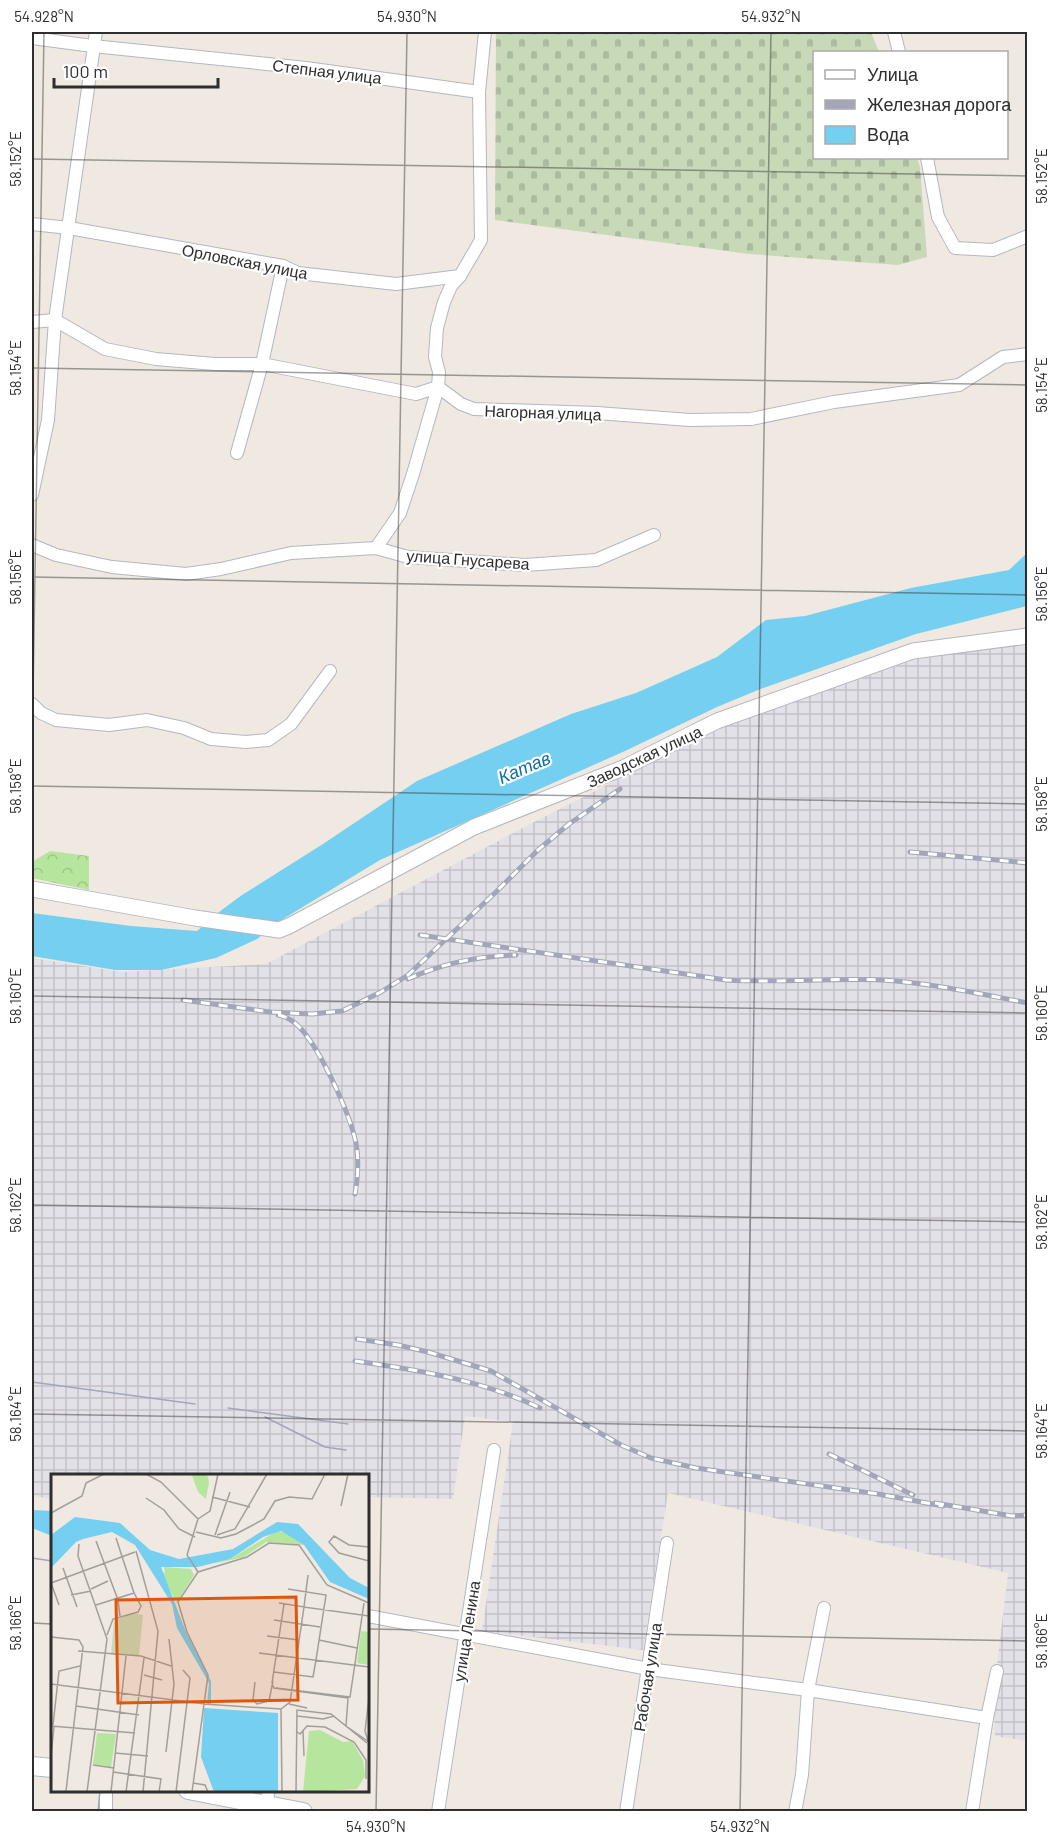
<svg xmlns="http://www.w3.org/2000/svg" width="1059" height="1843" font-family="Barlow,sans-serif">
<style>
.industrial{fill:url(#industrial-grid)}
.cemetery{fill:url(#cemetery-stones)}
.park{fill:url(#park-crowns)}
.water{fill:#75cff0}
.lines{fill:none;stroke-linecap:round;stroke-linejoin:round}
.minor-casing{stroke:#b4b7c1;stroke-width:14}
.tertiary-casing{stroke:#b4b7c1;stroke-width:17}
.secondary-casing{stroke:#b4b7c1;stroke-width:20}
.minor{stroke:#fff;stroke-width:12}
.tertiary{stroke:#fff;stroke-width:15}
.secondary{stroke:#fff;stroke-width:18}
.tram{stroke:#a3a6b8;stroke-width:1.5}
.rail-casing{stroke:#a3a6b8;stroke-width:5}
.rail{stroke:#fff;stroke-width:3;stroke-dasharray:9;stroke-linecap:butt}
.ticks{fill:none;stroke:#2e2e2e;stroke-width:1.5;stroke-opacity:0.45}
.labels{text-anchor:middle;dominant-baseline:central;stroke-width:4.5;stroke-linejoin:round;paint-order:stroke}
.street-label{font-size:16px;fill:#2e2e2e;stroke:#fff}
.water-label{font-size:18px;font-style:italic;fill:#0d6fa3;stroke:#fff}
.inset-road{fill:none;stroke:#a29e99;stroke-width:1.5}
.view{fill:#df570e;fill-opacity:0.15;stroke:#df570e;stroke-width:3}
.inset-edge{fill:none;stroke:#2e2e2e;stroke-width:3}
.neatline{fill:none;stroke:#2e2e2e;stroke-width:2}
.ticks-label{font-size:15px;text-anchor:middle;fill:#2e2e2e}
</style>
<defs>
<pattern id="industrial-grid" width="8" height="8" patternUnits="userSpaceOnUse" patternTransform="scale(1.5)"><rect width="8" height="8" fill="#e3e1e8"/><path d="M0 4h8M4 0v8" fill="none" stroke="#c3c1c7"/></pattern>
<pattern id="cemetery-stones" width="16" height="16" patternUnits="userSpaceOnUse" patternTransform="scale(1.5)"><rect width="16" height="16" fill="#c8d9b8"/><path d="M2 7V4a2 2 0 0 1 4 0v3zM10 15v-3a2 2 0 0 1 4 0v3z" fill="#acbb9e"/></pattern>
<pattern id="park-crowns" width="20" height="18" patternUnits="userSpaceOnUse" patternTransform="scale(1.5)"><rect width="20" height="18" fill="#b6e59e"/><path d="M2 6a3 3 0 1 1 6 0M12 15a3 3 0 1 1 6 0" fill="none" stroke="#9dc588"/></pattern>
</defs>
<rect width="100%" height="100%" fill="#efe9e1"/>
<polygon class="industrial" points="1021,644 1027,648 1027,1741 995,1736 993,1699 1008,1573 668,1493 643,1650 482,1631 513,1422 465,1416 453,1499 368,1497 368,1476 52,1476 52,1499 32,1496 32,958 122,972 266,964 519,830 714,730 934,653"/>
<polygon class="cemetery" points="496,32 871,32 879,52 814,52 814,158 917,158 920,167 927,257 898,265 749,254 495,220"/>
<polygon class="park" points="50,851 89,856 89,890 32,878 32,862"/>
<g class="water">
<polygon points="1027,553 1027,606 916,634 758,690 717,707 625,751 380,860 283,919 257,939 216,958 161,970 115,970 32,956 32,913 131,926 197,931 223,909 242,895 323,844 417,781 571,714 636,693 717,657 766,620 805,616 911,588 1009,570"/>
<polygon points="32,1510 52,1511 52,1536 32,1528"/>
</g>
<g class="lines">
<defs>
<g id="minor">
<polyline points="894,32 899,52"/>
<polyline points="32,38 93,46 306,68 479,92"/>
<polyline points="927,158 938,217 955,248 993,250 1028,236"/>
<polyline points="32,224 69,228 283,266 298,273 396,284 460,276"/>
<polyline points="32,322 55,320 105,349 156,359 215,364 262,364 416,394 438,387 461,404 474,409 597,413 690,420 751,419 834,402 959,385 1003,357 1028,354"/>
<polyline points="237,453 262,364 283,266"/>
<polyline points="32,495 48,420 55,320 96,32"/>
<polyline points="32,545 56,555 112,567 186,574 221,569 291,553 376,548 408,557 525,565 596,560 654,535"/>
<polyline points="376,548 400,513 413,474 438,387 439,372 435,357 437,328 444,302 451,286 460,276 481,240 479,92 485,32"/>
<polyline points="32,704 41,713 56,720 109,725 147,720 184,728 211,739 246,742 268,740 291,724 330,671"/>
<polyline points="368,1616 649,1669 808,1690 987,1718"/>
<polyline points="264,1810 269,1790"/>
<polyline points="106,1812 106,1790"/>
<polyline points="438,1812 494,1450"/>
<polyline points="626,1812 667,1543"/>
<polyline points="795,1812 802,1775 808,1690 824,1608"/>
<polyline points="972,1812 987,1718 997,1671"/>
</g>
<polyline id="tertiary" points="32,889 195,918 279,930 289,926 474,827 623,768 717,721 913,651 1028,636"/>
<g id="secondary">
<polyline points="32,1766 52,1768"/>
<polyline points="188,1790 303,1812"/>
</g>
</defs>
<use href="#minor" class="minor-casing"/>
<use href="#tertiary" class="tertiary-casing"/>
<use href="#secondary" class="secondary-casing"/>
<use href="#minor" class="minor"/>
<use href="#tertiary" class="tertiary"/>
<use href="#secondary" class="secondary"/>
<g class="tram">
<polyline points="32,1382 195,1404"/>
<polyline points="228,1408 348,1424"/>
<polyline points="265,1417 325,1447 346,1450"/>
<polyline points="32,1558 52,1561"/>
<polyline points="98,1812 100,1790"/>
</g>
<defs>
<g id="rail">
<polyline points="910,852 1028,863"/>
<path d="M 420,935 L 726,980 C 778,983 830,978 882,980 C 931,983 980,994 1028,1003"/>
<path d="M 408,979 C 443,963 478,956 516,955"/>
<polyline points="183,1000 270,1012 312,1014 342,1011 381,992 408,975 497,891 538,850 569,824 620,789"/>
<path d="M 278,1015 C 284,1016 290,1019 295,1023 C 318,1042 350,1114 356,1143 C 359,1160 358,1178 355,1194"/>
<polyline points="357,1339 398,1345 428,1352 491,1371 621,1445 651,1458 696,1468 878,1494 943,1506"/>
<path d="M 355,1361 C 418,1370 482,1380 540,1408"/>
<polyline points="829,1454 913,1495"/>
<polyline points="935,1503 1012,1516 1028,1515"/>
</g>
</defs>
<use href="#rail" class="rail-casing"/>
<use href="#rail" class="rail"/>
</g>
<path class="ticks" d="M 32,159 L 1028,176M 32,368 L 1028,385M 32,577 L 1028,595M 32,755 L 44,32M 32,786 L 1028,804M 32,996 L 1028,1013M 32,1205 L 1028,1222M 32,1414 L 1028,1431M 32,1623 L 52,1624M 368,1629 L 1028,1641M 376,1812 L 407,32M 740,1812 L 771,32"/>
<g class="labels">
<g class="street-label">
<text transform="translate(327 71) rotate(7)">Степная улица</text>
<text transform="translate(245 261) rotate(11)">Орловская улица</text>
<text transform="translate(543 412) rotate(2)">Нагорная улица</text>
<text transform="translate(468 559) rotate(4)">улица Гнусарева</text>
<text transform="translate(644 756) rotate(-25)">Заводская улица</text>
<text transform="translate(466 1631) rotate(-81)">улица Ленина</text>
<text transform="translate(647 1677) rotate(-81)">Рабочая улица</text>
</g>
<g class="water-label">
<text transform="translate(524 767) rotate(-23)">Катав</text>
</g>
</g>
<g transform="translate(51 1474)">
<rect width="318" height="318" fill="#efe9e1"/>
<path d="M 226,57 L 239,60 L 253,71 L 215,68 L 193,83 L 162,90 L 179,85 ZM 269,256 L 292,268 L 301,267 L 312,286 L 314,302 L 306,315 L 252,318 L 258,257 Z" fill="#b6e59e"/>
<path d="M 156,0 L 158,8 L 155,25 L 147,18 L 141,1 Z" fill="#b6e59e"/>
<path d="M 82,139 L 92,141 L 88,181 L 60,181 L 63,147 Z" fill="#c8d9b8"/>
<path d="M 113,93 L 140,95 L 143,101 L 126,129 L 110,100 L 114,98 ZM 310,157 L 318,158 L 318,191 L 306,189 ZM 46,259 L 65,260 L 60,293 L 42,290 Z" fill="#b6e59e"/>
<path d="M 24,43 L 69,49 L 99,76 L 128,85 L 182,75 L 226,48 L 247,50 L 299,104 L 318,114 L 318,125 L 279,108 L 253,71 L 230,57 L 212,63 L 179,85 L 147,93 L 110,93 L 135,158 L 160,207 L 160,230 L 156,230 L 158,209 L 126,154 L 121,130 L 84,71 L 61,58 L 32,65 L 25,68 L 0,94 L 0,61 ZM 153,234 L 227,239 L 227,318 L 163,318 L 150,283 Z" fill="#75cff0"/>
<path class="inset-road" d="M 95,0 L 110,8 L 147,45 L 136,81 L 147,98M 161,23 L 199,33M 95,24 L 113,36 L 128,55 L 144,63M 290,32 L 297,0M 0,39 L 31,22 L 35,9 L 53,0M 147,45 L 159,37 L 167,0M 145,58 L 170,64 L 185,60 L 213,45 L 224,27 L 238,23 L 261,25 L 274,0M 164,61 L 179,18M 166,61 L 184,55 L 216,0M 65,64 L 83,119M 45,67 L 67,126 L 69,142M 28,70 L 27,82 L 56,165 L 36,318M 318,73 L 298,71 L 283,62 L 278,68 L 288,79 L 318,87M 85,77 L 107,157 L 92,318M 12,94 L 26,133M 0,109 L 84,78M 0,109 L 8,131M 40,115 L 57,107M 20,121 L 40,117M 228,129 L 253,133 L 257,101M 45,131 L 83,119 L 90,132 L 87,138 L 62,145 L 56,161M 223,146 L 269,153M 216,162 L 248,166M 0,163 L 28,166 L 32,173 L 15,317M 268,166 L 306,174M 27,177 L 90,182 L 120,192M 208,179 L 318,193M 223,198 L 262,203 L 265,186 L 275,121 L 237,115M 93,201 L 111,206M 204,208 L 202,226 L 206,230 L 218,227 L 222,207M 221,209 L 233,130M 0,210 L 153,230 L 157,201 L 136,158 L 127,128 L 147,98 L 196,83 L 218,69 L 248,71 L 276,111 L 318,129M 221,210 L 223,214 L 297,224 L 295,252 L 318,268M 225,214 L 299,223 L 313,129M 318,224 L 314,257 L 318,270M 238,230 L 256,234M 25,232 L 88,241M 230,235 L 231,318M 246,242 L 272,245 L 283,242M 2,251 L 8,197 L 29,192M 0,252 L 84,259M 245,257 L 249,260 L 256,252 L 274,253 L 303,268 L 315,286 L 315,305M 252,257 L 253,282M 115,278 L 123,210 L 118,165M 64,279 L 97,282M 0,281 L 3,253M 42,291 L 63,294M 62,298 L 110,305 L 108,318M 142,309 L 154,311 L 157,318M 0,318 L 28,318M 60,318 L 75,182M 75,318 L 93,184M 125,318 L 139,204 L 132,196M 141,318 L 153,230 L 230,235 L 239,228 L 253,133 L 318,142M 245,318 L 246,236 L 280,240 L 316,269"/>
<path class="view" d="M 245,123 L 247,226 L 67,229 L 65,126 Z"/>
<rect width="318" height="318" class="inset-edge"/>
</g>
<rect width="1059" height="1843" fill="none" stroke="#ffffff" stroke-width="66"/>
<rect x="813" y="51" width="195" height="108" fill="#ffffff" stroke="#ababab" stroke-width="1.5"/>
<rect x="825" y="70" width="30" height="9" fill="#ffffff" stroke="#ababab" stroke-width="1.5"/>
<text x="867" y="81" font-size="18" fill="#2e2e2e">Улица</text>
<rect x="825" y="100" width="30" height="9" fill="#a3a6b8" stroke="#ababab" stroke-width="1.5"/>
<text x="867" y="111" font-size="18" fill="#2e2e2e">Железная дорога</text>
<rect x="825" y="126" width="30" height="18" fill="#75cff0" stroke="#ababab" stroke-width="1.5"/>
<text x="867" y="141" font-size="18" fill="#2e2e2e">Вода</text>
<path d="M54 78v9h164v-9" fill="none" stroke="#2e2e2e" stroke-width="3"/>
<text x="63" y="78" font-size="18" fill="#2e2e2e" stroke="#ffffff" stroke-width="4.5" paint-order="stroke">100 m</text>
<rect x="33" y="33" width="993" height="1777" class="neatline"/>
<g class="ticks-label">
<text x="44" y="22">54.928°N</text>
<text x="407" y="22">54.930°N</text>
<text x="771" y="22">54.932°N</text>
<text transform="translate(16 159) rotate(-90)" y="5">58.152°E</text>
<text transform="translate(1042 176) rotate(-90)" y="5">58.152°E</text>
<text transform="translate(16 368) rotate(-90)" y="5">58.154°E</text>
<text transform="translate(1042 385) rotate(-90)" y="5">58.154°E</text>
<text transform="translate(16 577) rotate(-90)" y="5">58.156°E</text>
<text transform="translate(1042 594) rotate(-90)" y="5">58.156°E</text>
<text transform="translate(16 786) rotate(-90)" y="5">58.158°E</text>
<text transform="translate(1042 804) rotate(-90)" y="5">58.158°E</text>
<text transform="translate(16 996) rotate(-90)" y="5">58.160°E</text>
<text transform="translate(1042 1013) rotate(-90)" y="5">58.160°E</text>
<text transform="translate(16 1205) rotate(-90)" y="5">58.162°E</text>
<text transform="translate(1042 1222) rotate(-90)" y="5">58.162°E</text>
<text transform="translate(16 1414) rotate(-90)" y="5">58.164°E</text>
<text transform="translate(1042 1431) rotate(-90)" y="5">58.164°E</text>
<text transform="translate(16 1623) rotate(-90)" y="5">58.166°E</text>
<text transform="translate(1042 1641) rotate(-90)" y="5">58.166°E</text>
<text x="376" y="1832">54.930°N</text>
<text x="740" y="1832">54.932°N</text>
</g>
</svg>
